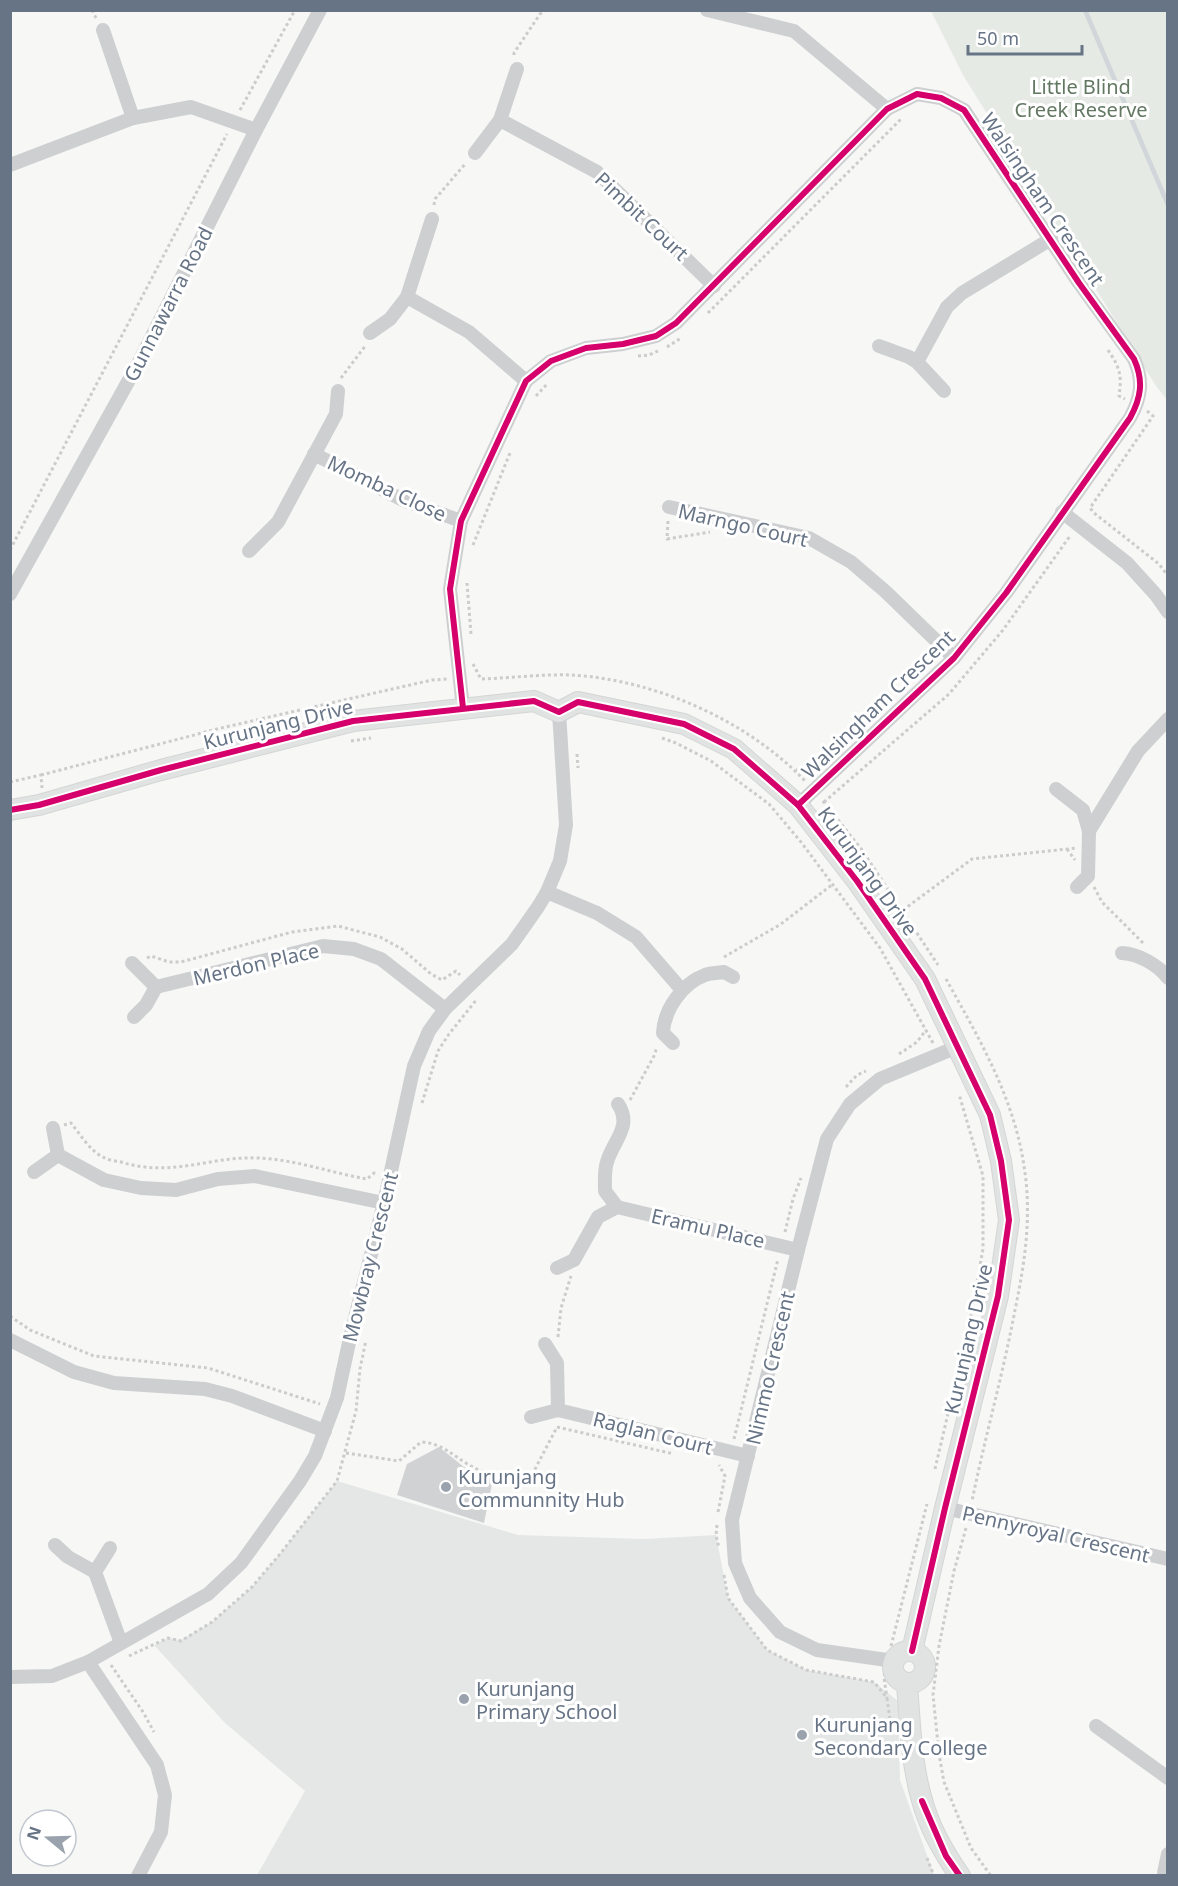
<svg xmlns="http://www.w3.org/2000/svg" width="1178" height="1886" font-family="'Noto Sans',sans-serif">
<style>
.built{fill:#e5e7e7}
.green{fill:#e6eae4}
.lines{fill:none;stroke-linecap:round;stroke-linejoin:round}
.stream{stroke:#d0d6da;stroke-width:4.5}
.building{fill:#d1d2d3}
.secondary-casing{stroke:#d4d5d5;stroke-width:22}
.path{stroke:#cccccd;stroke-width:3;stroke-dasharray:3 3;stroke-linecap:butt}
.street{stroke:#cecfd1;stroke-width:14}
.secondary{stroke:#e1e2e2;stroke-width:20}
.cycleway-casing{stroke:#fff;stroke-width:10}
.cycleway{stroke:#d6006c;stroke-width:6}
.poi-dot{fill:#99a2ad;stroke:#fff;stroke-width:2}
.labels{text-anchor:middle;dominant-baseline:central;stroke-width:6;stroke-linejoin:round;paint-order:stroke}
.park-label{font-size:20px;fill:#637862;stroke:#fff}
.street-label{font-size:20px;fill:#677486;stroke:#fff}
.poi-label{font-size:20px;fill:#677486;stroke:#fff;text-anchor:start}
</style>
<rect width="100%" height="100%" fill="#f7f7f6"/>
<polygon class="built" points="337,1481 518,1535 644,1539 716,1535 728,1598 767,1650 806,1670 874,1682 898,1701 900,1780 934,1875 257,1875 305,1791 225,1723 154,1645 168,1638 181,1640 212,1622 252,1587 280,1554"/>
<polygon class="green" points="931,11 1165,11 1168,15 1167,400 1156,386 963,75"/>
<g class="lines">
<polyline class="stream" points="1085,10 1168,205"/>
</g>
<polygon class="building" points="439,1447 469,1471 493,1479 484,1523 397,1495 407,1464"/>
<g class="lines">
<defs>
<g id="secondary">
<polyline points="10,810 39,805 161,770 353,721 534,701 559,712 578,702 684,724 734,749 798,805 857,881 925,979 990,1115 1001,1161 1009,1220 998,1296 945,1508 912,1651"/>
<circle cx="909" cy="1667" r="16"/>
<path d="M 907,1684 C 910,1722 911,1763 922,1800 C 929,1827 944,1853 960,1876"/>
</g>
</defs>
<use href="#secondary" class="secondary-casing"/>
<g class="path">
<polyline points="92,10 96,18"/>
<polyline points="514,55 514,53 540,14 546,10"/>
<polyline points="240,110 295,10"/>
<polyline points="434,205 435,199 466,163"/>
<polyline points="708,313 902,118"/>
<polyline points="667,347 681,338"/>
<path d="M 1108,350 C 1120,368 1122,375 1119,396 L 1125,399"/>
<polyline points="638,356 649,355 658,351"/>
<polyline points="341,378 366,345"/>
<polyline points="536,396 548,383"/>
<polyline points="1147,411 1153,416 1090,508 1094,513 1159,564 1168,576"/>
<polyline points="668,521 667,539 710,532"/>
<polyline points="473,545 510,453"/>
<polyline points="10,550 227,134"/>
<polyline points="467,583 471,634"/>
<path d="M 473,664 L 481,679 C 511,678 542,674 572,675 C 655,680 747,720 805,781"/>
<polyline points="662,738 676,743 711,761 769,804 801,842 880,948 933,1043"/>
<polyline points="351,741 371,738"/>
<polyline points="577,754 578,768"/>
<path d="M 796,770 C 825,765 866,719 889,698"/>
<polyline points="41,775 221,728 432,680 448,679"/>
<polyline points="10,782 41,775 42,788"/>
<polyline points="823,801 862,850 938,965"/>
<polyline points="824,802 949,694 1003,630 1070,536"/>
<polyline points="1067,849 1075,860"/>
<polyline points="1094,887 1102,902 1143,943"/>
<polyline points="903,910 972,859 1077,848"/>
<polyline points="724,957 781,924 833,884"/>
<polyline points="147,958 151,956 169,962 181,962 292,932 338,926 380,937 402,949 431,974 442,980 456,971 460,975"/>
<path d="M 946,979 C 979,1038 1014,1098 1024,1166 C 1032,1215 1025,1262 1015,1310 C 1003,1374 985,1437 972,1501"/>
<polyline points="899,1054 917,1042 926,1030"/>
<polyline points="846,1087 857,1075 866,1071"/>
<polyline points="630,1100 654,1056 657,1047"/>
<polyline points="422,1103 438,1051 449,1034 477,999"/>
<path d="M 64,1125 L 71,1123 C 80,1134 90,1151 103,1157 C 108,1160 115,1161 121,1162 C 173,1178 208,1156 258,1158 C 293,1159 332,1173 367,1179 L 374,1173 L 378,1174"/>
<polyline points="785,1232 793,1199 801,1178"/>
<polyline points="10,1316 30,1330 94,1356 208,1368 320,1404"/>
<polyline points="558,1337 561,1308 571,1276"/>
<polyline points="557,1427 674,1454"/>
<polyline points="734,1439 778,1259"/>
<path d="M 346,1453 L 399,1461 L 421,1442 C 442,1443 453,1456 471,1466 C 487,1475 508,1480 526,1480 L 533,1473 L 557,1427"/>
<polyline points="935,1469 970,1320 983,1249 983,1176 959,1094"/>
<polyline points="718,1512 725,1476 719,1465"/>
<polyline points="717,1525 716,1535 719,1548"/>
<polyline points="966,1528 954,1571 939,1646 933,1695 939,1754 944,1782 971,1848 991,1876"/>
<polyline points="724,1575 728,1598 767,1650 806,1670 874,1682 887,1698 891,1727"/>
<polyline points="891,1646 927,1504"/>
<polyline points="129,1656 168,1638 181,1641 212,1622 252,1587 280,1554 337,1481 356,1411 360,1369 366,1340"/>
<polyline points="111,1665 143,1712 154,1732"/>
<polyline points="885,1673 884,1678 887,1698"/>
<polyline points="927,1858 934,1876"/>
</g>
<g class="street">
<polyline points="707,10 794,31 887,109"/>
<polyline points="103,30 133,118"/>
<polyline points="500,120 597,172 714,286"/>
<polyline points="475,153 500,120 517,69"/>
<polyline points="10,165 133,118 191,107 256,130"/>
<polyline points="407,297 469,332 526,381"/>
<polyline points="370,333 390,319 407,297 432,219"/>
<polyline points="879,346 909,357 917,362 944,391"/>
<polyline points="917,362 947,307 962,293 1051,239"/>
<polyline points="314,454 403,500 461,521"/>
<polyline points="669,507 809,538 851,562 886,592 954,658"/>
<polyline points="1062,512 1127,563 1156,595 1168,612"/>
<polyline points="249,551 278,522 336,414 338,391"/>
<polyline points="10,594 139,362 256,130 320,10"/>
<path d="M 463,708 L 450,589 L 461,521 L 526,381 L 551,361 L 586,348 L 623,344 L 656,336 L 676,323 L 887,109 L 917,94 L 941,98 L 964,110 L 1079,283 L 1134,359 C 1144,381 1141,398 1130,418 L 1006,593 L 954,658 L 798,805"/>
<polyline points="1056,789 1083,810 1089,831 1088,876 1077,887"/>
<polyline points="1089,831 1138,751 1168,719"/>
<polyline points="547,892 597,913 636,937 681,989"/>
<path d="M 1122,953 C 1139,954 1158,965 1168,978"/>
<polyline points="132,963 156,987 146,1005 134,1017"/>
<polyline points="156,987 323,946 354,949 381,959 445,1009"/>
<path d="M 673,1043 L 663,1033 C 664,1009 683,983 705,975 C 711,973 718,973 724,972 L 733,977"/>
<path d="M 618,1104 C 633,1126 613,1141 607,1162 C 604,1171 605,1182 605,1191 L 617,1207 L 798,1250"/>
<polyline points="58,1155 104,1180 141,1188 176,1190 218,1179 255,1176 384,1203"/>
<polyline points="34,1172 58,1155 53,1128"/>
<polyline points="557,1268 574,1260 598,1217 617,1207"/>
<polyline points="10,1340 74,1372 114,1383 205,1389 232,1396 325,1431"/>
<polyline points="545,1344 557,1363 558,1410 748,1456"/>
<polyline points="531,1417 558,1410"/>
<polyline points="945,1508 1168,1559"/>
<polyline points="55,1545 68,1557 95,1572 110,1548"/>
<polyline points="95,1572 121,1643"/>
<polyline points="894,1661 817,1650 780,1632 750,1598 735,1563 732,1520 798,1250 827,1139 850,1104 880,1079 957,1047"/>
<polyline points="88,1662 157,1765 165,1795 161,1832 138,1876"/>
<polyline points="10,1677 52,1676 88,1662 208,1594 241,1563 300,1481 315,1456 337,1398 350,1338 384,1203 414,1066 429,1031 445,1009 512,944 538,907 547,892 560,861 566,825 559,712"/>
<polyline points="1096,1726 1168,1778"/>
<polyline points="1164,1873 1168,1854"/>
</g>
<use href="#secondary" class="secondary"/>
<defs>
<g id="cycleway">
<path d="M 463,708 L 450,589 L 461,521 L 526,381 L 551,361 L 586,348 L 623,344 L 656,336 L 676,323 L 887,109 L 917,94 L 941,98 L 964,110 L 1079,283 L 1134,359 C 1144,381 1141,398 1130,418 L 1006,593 L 954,658 L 798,805"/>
<polyline points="10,810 39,805 161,770 353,721 534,701 559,712 578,702 684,724 734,749 798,805 857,881 925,979 990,1115 1001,1161 1009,1220 998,1296 945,1508 912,1651"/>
<polyline points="922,1801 946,1856 960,1876"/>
</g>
</defs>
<use href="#cycleway" class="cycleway-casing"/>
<use href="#cycleway" class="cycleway"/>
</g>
<g class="poi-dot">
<circle cx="446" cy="1487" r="6"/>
<circle cx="464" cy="1699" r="6"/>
<circle cx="802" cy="1735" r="6"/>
</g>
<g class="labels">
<g class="park-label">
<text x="1081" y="86">Little Blind<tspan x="1081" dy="23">Creek Reserve</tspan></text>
</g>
<g class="street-label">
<text transform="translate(1043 199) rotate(56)">Walsingham Crescent</text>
<text transform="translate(642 216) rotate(43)">Pimbit Court</text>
<text transform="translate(168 304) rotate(-63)">Gunnawarra Road</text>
<text transform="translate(387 488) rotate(25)">Momba Close</text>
<text transform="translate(743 525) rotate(13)">Marngo Court</text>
<text transform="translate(878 704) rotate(-44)">Walsingham Crescent</text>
<text transform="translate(278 724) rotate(-14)">Kurunjang Drive</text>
<text transform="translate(868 871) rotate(54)">Kurunjang Drive</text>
<text transform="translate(256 964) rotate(-13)">Merdon Place</text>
<text transform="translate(708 1228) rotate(13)">Eramu Place</text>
<text transform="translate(370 1257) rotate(-76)">Mowbray Crescent</text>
<text transform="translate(968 1339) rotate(-77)">Kurunjang Drive</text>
<text transform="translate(770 1368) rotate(-77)">Nimmo Crescent</text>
<text transform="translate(653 1433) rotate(14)">Raglan Court</text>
<text transform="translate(1056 1534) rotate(13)">Pennyroyal Crescent</text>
</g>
<g class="poi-label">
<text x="458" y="1476">Kurunjang<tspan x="458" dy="23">Communnity Hub</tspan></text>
<text x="476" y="1688">Kurunjang<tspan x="476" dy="23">Primary School</tspan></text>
<text x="814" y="1724">Kurunjang<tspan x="814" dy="23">Secondary College</tspan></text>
</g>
</g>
<rect width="1178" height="1886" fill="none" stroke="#677486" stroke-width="24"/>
<g transform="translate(48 1838) rotate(289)"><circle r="28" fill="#ffffff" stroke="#c2c7cf" stroke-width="1.5"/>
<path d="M0-4.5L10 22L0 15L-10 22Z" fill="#99a2ad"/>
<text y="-9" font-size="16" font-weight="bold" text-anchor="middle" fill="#677486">N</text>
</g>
<path d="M968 45v9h114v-9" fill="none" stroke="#677486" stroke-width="3"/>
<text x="977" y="45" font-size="18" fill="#677486" stroke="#ffffff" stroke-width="4.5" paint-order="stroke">50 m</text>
</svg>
